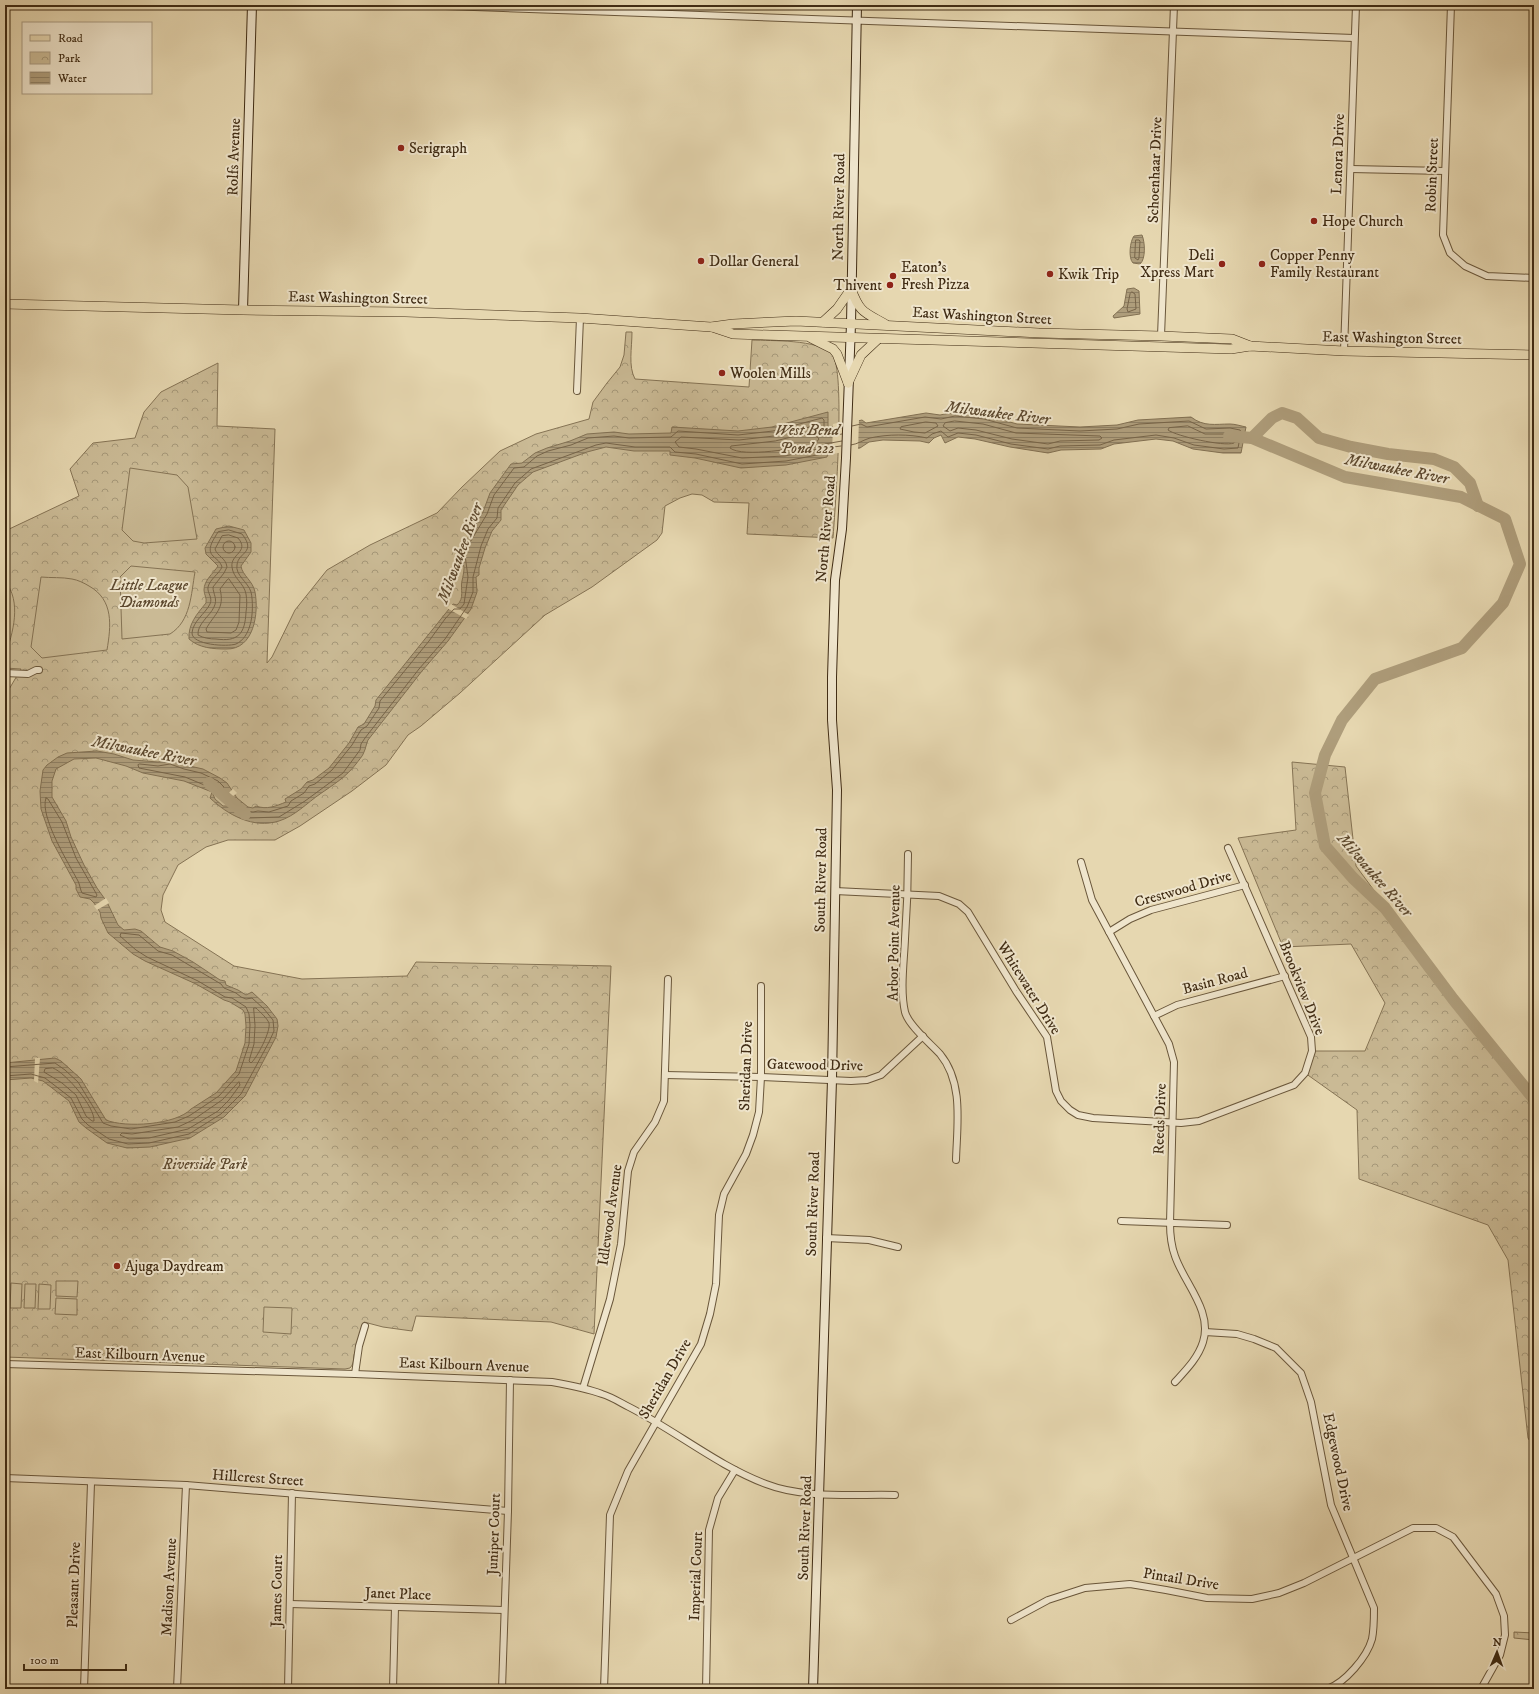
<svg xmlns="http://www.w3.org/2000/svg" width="1539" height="1694" font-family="'IM FELL DW Pica',serif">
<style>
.park{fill:url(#park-crowns);stroke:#857354}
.garden{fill:#caba95;stroke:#857354}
.water{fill:url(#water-rules);stroke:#827052;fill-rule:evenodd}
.pier{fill:#e6d7b0}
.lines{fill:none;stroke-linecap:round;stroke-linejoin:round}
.shore{stroke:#776448;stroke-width:1}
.river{stroke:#ae9d7b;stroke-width:12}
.street-casing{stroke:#6a573b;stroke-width:8}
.secondary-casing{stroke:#402c14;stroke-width:10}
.primary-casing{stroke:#402c14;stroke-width:10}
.street{stroke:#efe5cc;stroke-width:6}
.secondary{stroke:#efe5cc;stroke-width:8}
.primary{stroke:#e6d7b0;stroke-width:9}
.poi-dot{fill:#8f2418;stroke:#efe5cc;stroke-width:1.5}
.labels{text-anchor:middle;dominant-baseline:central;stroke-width:4;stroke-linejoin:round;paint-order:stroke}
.poi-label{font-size:15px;fill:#402c14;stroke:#efe5cc;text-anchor:start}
.street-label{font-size:15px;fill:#402c14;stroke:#efe5cc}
.park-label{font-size:15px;font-style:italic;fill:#5c482e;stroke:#efe5cc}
.water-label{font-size:16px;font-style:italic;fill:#5c482e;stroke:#efe5cc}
</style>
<defs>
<pattern id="park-crowns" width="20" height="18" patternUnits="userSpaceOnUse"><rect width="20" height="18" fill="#caba95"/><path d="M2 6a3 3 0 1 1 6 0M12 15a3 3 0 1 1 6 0" fill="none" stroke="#a59778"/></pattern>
<pattern id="water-rules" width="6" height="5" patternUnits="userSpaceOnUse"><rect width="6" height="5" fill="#ae9d7b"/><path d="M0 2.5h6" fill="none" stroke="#8f8064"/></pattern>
</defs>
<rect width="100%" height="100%" fill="#e6d7b0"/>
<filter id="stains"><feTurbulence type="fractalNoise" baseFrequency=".005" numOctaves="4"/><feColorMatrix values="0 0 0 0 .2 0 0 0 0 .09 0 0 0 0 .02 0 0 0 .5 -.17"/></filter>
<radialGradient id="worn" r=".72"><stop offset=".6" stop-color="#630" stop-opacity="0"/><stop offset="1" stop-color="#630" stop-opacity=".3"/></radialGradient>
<g class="park">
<path d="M 626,332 L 632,332 C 632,348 628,366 635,379 L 749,387 L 752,340 C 771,341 818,339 832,354 C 846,370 835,510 833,538 L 747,534 L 749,503 L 714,502 L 702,495 L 692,494 L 680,498 L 665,506 L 662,533 L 657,540 L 592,587 L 545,615 L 460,693 L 421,726 L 408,735 L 386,765 L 352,791 L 300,826 L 275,840 L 228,840 L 206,847 L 178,865 L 163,895 L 161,910 L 165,922 L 234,966 L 302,979 L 407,976 L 416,962 L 611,966 L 594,1334 L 551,1322 L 416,1316 L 412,1331 L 383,1327 L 364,1322 L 354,1355 L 353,1364 L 350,1368 L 345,1369 L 5,1357 L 5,696 L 21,669 L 5,668 L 5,531 L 79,496 L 70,469 L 93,443 L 135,438 L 144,412 L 161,392 L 218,363 L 217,426 L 275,429 L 267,663 L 272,657 L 295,610 L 327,570 L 370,545 L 437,513 L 462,487 L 500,451 L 536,434 L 589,419 L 593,402 L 607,383 L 620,367 L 624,355 Z"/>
<polygon points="1292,762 1345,767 1356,866 1470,1020 1534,1091 1534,1448 1528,1438 1508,1260 1488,1225 1359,1179 1357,1110 1305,1073 1312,1051 1365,1051 1385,1003 1351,944 1283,947 1238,838 1296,830"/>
<polygon points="1514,1632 1534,1633 1534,1640 1514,1638"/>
</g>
<g class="garden">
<polygon points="130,468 177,475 188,487 197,539 144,543 133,541 122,530"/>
<path d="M 131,566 L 195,572 C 191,594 191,621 170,634 L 122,639 L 120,577 Z"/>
<path d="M 41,577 C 51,578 62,577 72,579 C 78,580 84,583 89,586 C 114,600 111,626 107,650 L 42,658 L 31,647 Z"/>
<path d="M 5,581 C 22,602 13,633 5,656 Z"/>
<polygon points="56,1281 78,1281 77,1297 56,1296"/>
<polygon points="11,1283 22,1284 21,1308 10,1308"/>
<polygon points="25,1284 36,1284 35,1308 24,1308"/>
<polygon points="39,1284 51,1285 50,1309 38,1309"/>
<polygon points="56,1298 77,1299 77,1315 55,1314"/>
<polygon points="264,1307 292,1308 291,1334 263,1332"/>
</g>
<g class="water">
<path d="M 1142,235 C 1145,242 1146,259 1140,264 L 1133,263 C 1128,258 1130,241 1134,236 Z"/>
<polygon points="1134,288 1139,291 1140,314 1114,318 1113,316 1124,306 1127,289"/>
<path d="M 828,412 L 828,428 L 862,420 L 866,423 L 926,413 L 940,415 L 955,412 L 985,415 L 1017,424 L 1080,427 L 1117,425 L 1138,420 L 1191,417 C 1204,427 1215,424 1230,424 C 1235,424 1241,426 1246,427 L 1241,453 L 1223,453 L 1193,449 L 1173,441 L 1156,439 L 1114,444 L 1101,449 L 1061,450 L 1048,453 L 1010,447 L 975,439 L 958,437 L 945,443 L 941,435 L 934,438 L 929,443 L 920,441 L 883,440 L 869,442 L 860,448 L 828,452 L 827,457 L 786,465 L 741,468 L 695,458 L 670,455 L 670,451 L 634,451 L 606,447 L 587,452 L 533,472 L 518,485 L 501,510 L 501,520 L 492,531 L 485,548 L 479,568 L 479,575 L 476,577 L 477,592 L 471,609 L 448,641 L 422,671 L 368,740 C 366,744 366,748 364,752 C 363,756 358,761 356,764 C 346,777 333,785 320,794 C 307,803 295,816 279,821 C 253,829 228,815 210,798 L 212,792 L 184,781 L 143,773 L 126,766 L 96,758 L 74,759 L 56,769 L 52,781 L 52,797 L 66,821 L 71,837 L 84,865 L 97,888 L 107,902 L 118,925 L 124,930 L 135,929 L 141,931 L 160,947 L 173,951 L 193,962 L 220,980 L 225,981 L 226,985 L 238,990 L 246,995 L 252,992 L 267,1006 L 277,1019 L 278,1026 L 276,1037 L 245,1096 L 224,1117 L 190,1138 L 150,1147 L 127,1148 L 107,1143 L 86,1128 L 79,1122 L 69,1101 L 43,1081 L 31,1078 L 5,1080 L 5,1063 L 55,1058 L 61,1061 L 81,1079 L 106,1120 C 125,1128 176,1125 191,1109 L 216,1093 L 236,1071 L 245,1043 L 246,1026 L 245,1014 L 243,1010 L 230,1002 L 224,1000 L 196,984 L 145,961 L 133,954 L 108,933 L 101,918 L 100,912 L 94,903 L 90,899 L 80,897 L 76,889 L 76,885 L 52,841 L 41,809 L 40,791 L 43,770 L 47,765 L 58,757 L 67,753 L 97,751 L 114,754 L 133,760 L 158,762 L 171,760 L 185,765 L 203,769 L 220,778 L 227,783 L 237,798 L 248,807 L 253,808 L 256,806 C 267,810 276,806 286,802 L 285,799 L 301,789 L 307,782 L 313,780 L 329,768 L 349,743 L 358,727 L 364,724 L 375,706 L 376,700 L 453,604 L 457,605 C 465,598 460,589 462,581 C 463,576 464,572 464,568 C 463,561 461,556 462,548 L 483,512 L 490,493 L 511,464 L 522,463 L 535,453 L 547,448 L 570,441 L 587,434 L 614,432 L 629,434 L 671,433 L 672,427 L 738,431 L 772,427 ZM 214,793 L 222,793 L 234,803 L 231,807 L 229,806 L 223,806 L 215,799 L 213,794 Z"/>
<path d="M 229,526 L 244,530 L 251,543 L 251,552 L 241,566 C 242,575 253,581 255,592 C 259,613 254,650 226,649 C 213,649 199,648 189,639 C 188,624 197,614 206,603 C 207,597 204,595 204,590 C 204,580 213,574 218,566 L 206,554 L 205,548 L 216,529 Z"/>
</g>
<g class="pier">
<polygon points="859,418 858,450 832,454 833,424"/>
<polygon points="451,604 469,615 466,619 447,608"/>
<polygon points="233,789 237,793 228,800 224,797"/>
<polygon points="106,898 109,903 97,910 94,906"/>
<polygon points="35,1058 40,1058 38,1083 34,1081"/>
</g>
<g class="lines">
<g class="shore">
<polygon points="1136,240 1139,240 1140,241 1139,258 1138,260 1135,258"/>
<polygon points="1132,292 1135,294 1136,309 1128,312 1127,309 1130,294"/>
<polygon points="955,421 983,424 1016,433 1100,436 1102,438 1099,440 1060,441 1048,444 1012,439 976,430 958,428 950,431 943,426 945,423"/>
<polygon points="926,422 936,423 938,426 925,433 914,432 900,429 901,427"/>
<path d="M 1188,426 L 1205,434 L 1234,434 L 1235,436 L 1234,443 C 1224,447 1176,436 1168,430 L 1169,428 Z"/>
<path d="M 813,432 L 819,439 L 815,444 C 799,448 743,458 730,448 L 731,446 L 775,441 Z"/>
<polyline points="842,441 825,444 818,449 785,456 742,458 696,449 679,447 675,442 681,437 739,440 774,436 817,425 821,432 825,436 842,434"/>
<path d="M 851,445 C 858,444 863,440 870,438 C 888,434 909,434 927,438 L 932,434 L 941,431 L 948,437 L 958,433 L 976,435 L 1011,444 L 1048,449 L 1060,446 L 1100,445 L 1114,440 L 1156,435 L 1174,438 L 1194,445 L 1224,449 L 1238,448 L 1241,432 L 1240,430 L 1230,428 L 1206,429 L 1189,421 L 1139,424 L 1117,429 L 1080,431 L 1017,428 L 984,419 L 955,416 L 941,419 L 925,417 L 867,427 L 861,424 L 852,426"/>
<polyline points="841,446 826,448 822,454 786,461 742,464 696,454 675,452 670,447 635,447 606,443 596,445 531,469 515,483 498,508 497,518 488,529 481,546 473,577 473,592 467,607 445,639 419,669 365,738 361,744 360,750 343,773 305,801 279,817 249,818 235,811 238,805 246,811 253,812 258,811 269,812 288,806 291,801 304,793 309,786 315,784 332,770 352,745 361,730 367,726 379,708 380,701 429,641 445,619 454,609 460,609 464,604 468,577 465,555 466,549 487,514 494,495 514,468 524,467 537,456 548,451 571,445 588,438 614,436 629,438 671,437 678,431 738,435 773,431 822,418 824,420 824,427 827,431 842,428"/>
<path d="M 229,530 L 242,534 C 257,553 238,552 237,565 C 235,575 248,582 251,592 C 253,600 253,616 250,625 C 248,633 243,641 236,644 C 227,647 192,645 192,633 C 193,621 205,614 210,604 C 213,597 207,593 208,587 C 210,579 219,574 222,567 C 220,561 217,560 213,556 C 206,549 214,539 218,532 Z"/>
<path d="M 229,535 L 238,538 C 250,552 230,554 232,567 C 233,578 244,583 246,594 C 247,600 247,606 246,612 C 245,634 238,642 216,639 C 210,639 203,638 198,635 C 197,624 210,616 214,607 C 218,599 213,594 213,587 L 224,573 L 227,567 C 226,558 217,556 215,549 L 222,536 Z"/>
<circle cx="229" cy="547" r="6"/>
<path d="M 229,579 L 240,595 L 239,622 L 236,630 L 231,633 L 207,632 L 206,629 C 215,613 225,609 220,589 L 227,580 Z"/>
<polygon points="140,764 158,766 170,764 184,769 201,773 218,781 224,787 214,789 185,777 139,768 138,765"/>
<path d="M 46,798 L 48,799 L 62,822 L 76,858 L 97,895 L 96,897 L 82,893 C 80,889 80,885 78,881 C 69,864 39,816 46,798 Z"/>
<path d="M 254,1008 L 256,1008 C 260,1012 267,1018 269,1023 C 271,1031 257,1058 251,1063 L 249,1061 L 254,1044 L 255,1026 Z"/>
<polyline points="5,1067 55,1063 65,1070 78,1082 103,1123 111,1126 131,1129 175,1122 189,1116 219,1096 239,1074 249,1044 250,1025 249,1014 246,1007 232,998 225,997 198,981 147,957 136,950 120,936 121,933 139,935 158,951 172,955 221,984 224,988 236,993 241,997 246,999 252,998 264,1009 273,1020 274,1031 269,1042 241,1094 221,1114 189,1134 149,1143 128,1144 109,1139 88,1125 82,1119 71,1098 45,1078 31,1074 5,1076"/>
<path d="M 53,1068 C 66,1073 95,1107 94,1121 L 92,1121 L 86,1116 L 76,1095 L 62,1083 L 44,1072 L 45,1069 Z"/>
<polygon points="239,1082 240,1085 229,1100 218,1111 188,1129 149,1138 129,1139 120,1135 122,1133 132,1134 178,1127 193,1120 222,1100"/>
</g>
<g class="river">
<polyline points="1229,436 1252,438 1345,477 1461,497 1505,519 1520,564 1503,603 1462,648 1375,679 1342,720 1325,755 1315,793 1325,846 1353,878 1385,908 1453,999 1534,1099"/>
<polyline points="1252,438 1272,418 1282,413 1297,418 1319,438 1351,447 1388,454 1434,459 1454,467 1470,483 1478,506"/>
<polyline points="209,783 245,814"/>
</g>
<defs>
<g id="street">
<polyline points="417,5 1354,38"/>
<polyline points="1451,5 1443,235 1450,253 1465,266 1487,276 1534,278"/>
<polyline points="1351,169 1445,171"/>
<polyline points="1161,336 1174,5"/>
<polyline points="1344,351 1356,5"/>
<polyline points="577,391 580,318"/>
<polyline points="5,673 28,674 36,670 39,670"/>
<path d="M 908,854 C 908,883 907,911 905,939 C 904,962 900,990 905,1012 C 908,1025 931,1044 940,1054 C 964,1083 957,1125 956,1160"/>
<path d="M 1081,862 L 1092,900 L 1169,1044 L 1174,1062 L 1170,1223 C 1170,1234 1171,1245 1175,1256 C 1184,1283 1213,1311 1203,1342 C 1198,1358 1186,1370 1175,1382"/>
<polyline points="835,891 939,896 959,904 968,912 1016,991 1047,1037 1056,1091 1061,1101 1070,1110 1078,1115 1093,1118 1181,1123 1199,1121 1294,1085 1305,1073 1312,1051 1311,1037 1228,848"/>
<polyline points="1109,932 1130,919 1151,910 1245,885"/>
<polyline points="1154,1016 1177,1005 1285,976"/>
<polyline points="665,1075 761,1077 851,1081 867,1080 881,1075 923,1036"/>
<polyline points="1121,1221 1227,1225"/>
<polyline points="826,1238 869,1240 898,1247"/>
<path d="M 1205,1332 L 1237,1334 L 1254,1339 L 1276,1348 L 1301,1373 L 1311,1402 L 1331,1505 L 1374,1608 C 1374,1618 1374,1629 1372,1639 C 1367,1657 1345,1683 1327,1689"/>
<path d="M 5,1364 L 355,1374 L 552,1382 C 569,1385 586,1388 602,1394 C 612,1397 621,1403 629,1407 C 676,1431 718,1466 766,1484 C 804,1499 855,1494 895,1495"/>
<polyline points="355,1374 359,1346 365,1326"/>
<polyline points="583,1388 610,1299 621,1244 628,1171 634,1152 655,1122 664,1101 668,979"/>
<polyline points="5,1478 186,1485 508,1511"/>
<polyline points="290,1604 504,1610"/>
<polyline points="1011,1620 1048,1600 1085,1588 1130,1584 1166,1590 1207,1598 1252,1599 1279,1593 1304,1583 1413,1528 1436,1528 1453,1537 1496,1594 1504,1616 1505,1635 1500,1655 1481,1689"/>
<polyline points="84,1689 91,1483"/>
<polyline points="177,1689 186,1485"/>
<polyline points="288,1689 292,1493"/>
<polyline points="393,1689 395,1607"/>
<polyline points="502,1689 508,1511 510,1380"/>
<polyline points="604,1689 610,1515 628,1471 701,1344 710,1314 716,1284 719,1215 724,1194 746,1154 753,1135 759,1112 761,1077 761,986"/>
<polyline points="706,1689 709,1530 718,1498 735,1470"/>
</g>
<g id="secondary">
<polyline points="243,310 252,5"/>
<polyline points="813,1689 832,1080 837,790 832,720 832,677 835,580 842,529 846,458 851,324 857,5"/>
</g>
<g id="primary">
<path d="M 851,289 C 860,313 864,312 885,324"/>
<polyline points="5,304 243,310 405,312 580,318 711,327 733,324 796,321 1039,333 1161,336 1232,339 1250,346"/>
<polyline points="823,322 837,309 851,289"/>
<polyline points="712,327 733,334 1231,349 1250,346 1344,351 1534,355"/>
<polyline points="811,338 833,349 837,354 848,383"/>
<polyline points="848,383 861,355 878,339"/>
</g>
</defs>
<use href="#street" class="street-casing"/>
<use href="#secondary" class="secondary-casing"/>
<use href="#primary" class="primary-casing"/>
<use href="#street" class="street"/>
<use href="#secondary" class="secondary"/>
<use href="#primary" class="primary"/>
</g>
<g class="poi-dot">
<circle cx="401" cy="148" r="4"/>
<circle cx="1314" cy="221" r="4"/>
<circle cx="701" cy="261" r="4"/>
<circle cx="1222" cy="264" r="4"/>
<circle cx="1262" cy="264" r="4"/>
<circle cx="1050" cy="274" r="4"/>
<circle cx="893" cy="276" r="4"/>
<circle cx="890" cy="285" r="4"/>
<circle cx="722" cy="373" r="4"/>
<circle cx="117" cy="1266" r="4"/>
</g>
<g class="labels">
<g class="poi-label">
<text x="409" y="148">Serigraph</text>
<text x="1322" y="221">Hope Church</text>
<text x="1214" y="255" text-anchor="end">Deli<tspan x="1214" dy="17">Xpress Mart</tspan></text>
<text x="1270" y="255">Copper Penny<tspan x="1270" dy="17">Family Restaurant</tspan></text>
<text x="709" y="261">Dollar General</text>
<text x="901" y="267">Eaton's<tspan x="901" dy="17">Fresh Pizza</tspan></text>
<text x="1058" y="274">Kwik Trip</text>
<text x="882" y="285" text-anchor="end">Thivent</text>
<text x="730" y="373">Woolen Mills</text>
<text x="125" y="1266">Ajuga Daydream</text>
</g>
<g class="street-label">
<text transform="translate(1338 154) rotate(-88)">Lenora Drive</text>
<text transform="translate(234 157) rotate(-88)">Rolfs Avenue</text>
<text transform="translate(1155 170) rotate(-88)">Schoenhaar Drive</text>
<text transform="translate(1432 175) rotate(-88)">Robin Street</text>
<text transform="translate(839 207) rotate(-89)">North River Road</text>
<text transform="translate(358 298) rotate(1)">East Washington Street</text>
<text transform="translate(982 316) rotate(3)">East Washington Street</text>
<text transform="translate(1392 338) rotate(1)">East Washington Street</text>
<text transform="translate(826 529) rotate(-85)">North River Road</text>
<text transform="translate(821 880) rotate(-89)">South River Road</text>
<text transform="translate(1183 889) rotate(-16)">Crestwood Drive</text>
<text transform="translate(894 943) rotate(-89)">Arbor Point Avenue</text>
<text transform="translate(1215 981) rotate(-15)">Basin Road</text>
<text transform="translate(1029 988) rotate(58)">Whitewater Drive</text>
<text transform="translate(1302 988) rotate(68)">Brookview Drive</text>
<text transform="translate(815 1065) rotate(1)">Gatewood Drive</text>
<text transform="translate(746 1066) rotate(-88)">Sheridan Drive</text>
<text transform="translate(1160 1119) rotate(-88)">Reeds Drive</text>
<text transform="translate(813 1204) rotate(-88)">South River Road</text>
<text transform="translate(610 1215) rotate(-82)">Idlewood Avenue</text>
<text transform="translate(140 1355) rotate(2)">East Kilbourn Avenue</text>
<text transform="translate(464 1365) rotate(2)">East Kilbourn Avenue</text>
<text transform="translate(665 1379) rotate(-60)">Sheridan Drive</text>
<text transform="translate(1338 1462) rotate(78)">Edgewood Drive</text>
<text transform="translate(258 1478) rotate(4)">Hillcrest Street</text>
<text transform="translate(805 1528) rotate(-88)">South River Road</text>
<text transform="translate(494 1534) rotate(-88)">Juniper Court</text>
<text transform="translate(696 1576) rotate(-88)">Imperial Court</text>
<text transform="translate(1181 1579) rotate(9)">Pintail Drive</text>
<text transform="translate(74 1585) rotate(-88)">Pleasant Drive</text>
<text transform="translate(169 1587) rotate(-87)">Madison Avenue</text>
<text transform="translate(277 1591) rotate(-89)">James Court</text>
<text transform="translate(398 1594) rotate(2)">Janet Place</text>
</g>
<g class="park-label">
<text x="149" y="585">Little League<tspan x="149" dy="17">Diamonds</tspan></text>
<text x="205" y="1164">Riverside Park</text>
</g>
<g class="water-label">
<text transform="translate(998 413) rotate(7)">Milwaukee River</text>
<text x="807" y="430">West Bend<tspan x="807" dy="18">Pond 222</tspan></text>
<text transform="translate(1397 469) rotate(11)">Milwaukee River</text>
<text transform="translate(460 553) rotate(-70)">Milwaukee River</text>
<text transform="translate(144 751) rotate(11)">Milwaukee River</text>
<text transform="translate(1375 875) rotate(49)">Milwaukee River</text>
</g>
</g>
<rect width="1539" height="1694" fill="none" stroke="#e6d7b0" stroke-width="20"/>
<rect x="6" y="6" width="1527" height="1682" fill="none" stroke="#402c14" stroke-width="2"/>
<rect x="10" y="10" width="1519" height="1674" fill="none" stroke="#402c14"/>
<rect x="22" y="22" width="130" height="72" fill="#efe5cc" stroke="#a99b82"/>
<rect x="30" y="35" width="20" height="6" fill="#e6d7b0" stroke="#a99b82"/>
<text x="58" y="42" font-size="12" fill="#402c14">Road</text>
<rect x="30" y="52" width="20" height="12" fill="url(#park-crowns)" stroke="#a99b82"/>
<text x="58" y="62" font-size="12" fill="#402c14">Park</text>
<rect x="30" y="72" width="20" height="12" fill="url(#water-rules)" stroke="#a99b82"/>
<text x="58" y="82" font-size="12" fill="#402c14">Water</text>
<g transform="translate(1497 1652) rotate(2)" stroke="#efe5cc" stroke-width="3" paint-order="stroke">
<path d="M0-3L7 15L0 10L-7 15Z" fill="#402c14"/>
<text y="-6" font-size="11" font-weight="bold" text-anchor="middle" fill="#402c14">N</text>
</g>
<path d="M24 1664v6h102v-6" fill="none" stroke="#402c14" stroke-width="2"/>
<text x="30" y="1664" font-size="12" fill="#402c14" stroke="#efe5cc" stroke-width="3" paint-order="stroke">100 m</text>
<rect width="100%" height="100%" filter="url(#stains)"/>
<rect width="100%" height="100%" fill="url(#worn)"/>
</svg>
